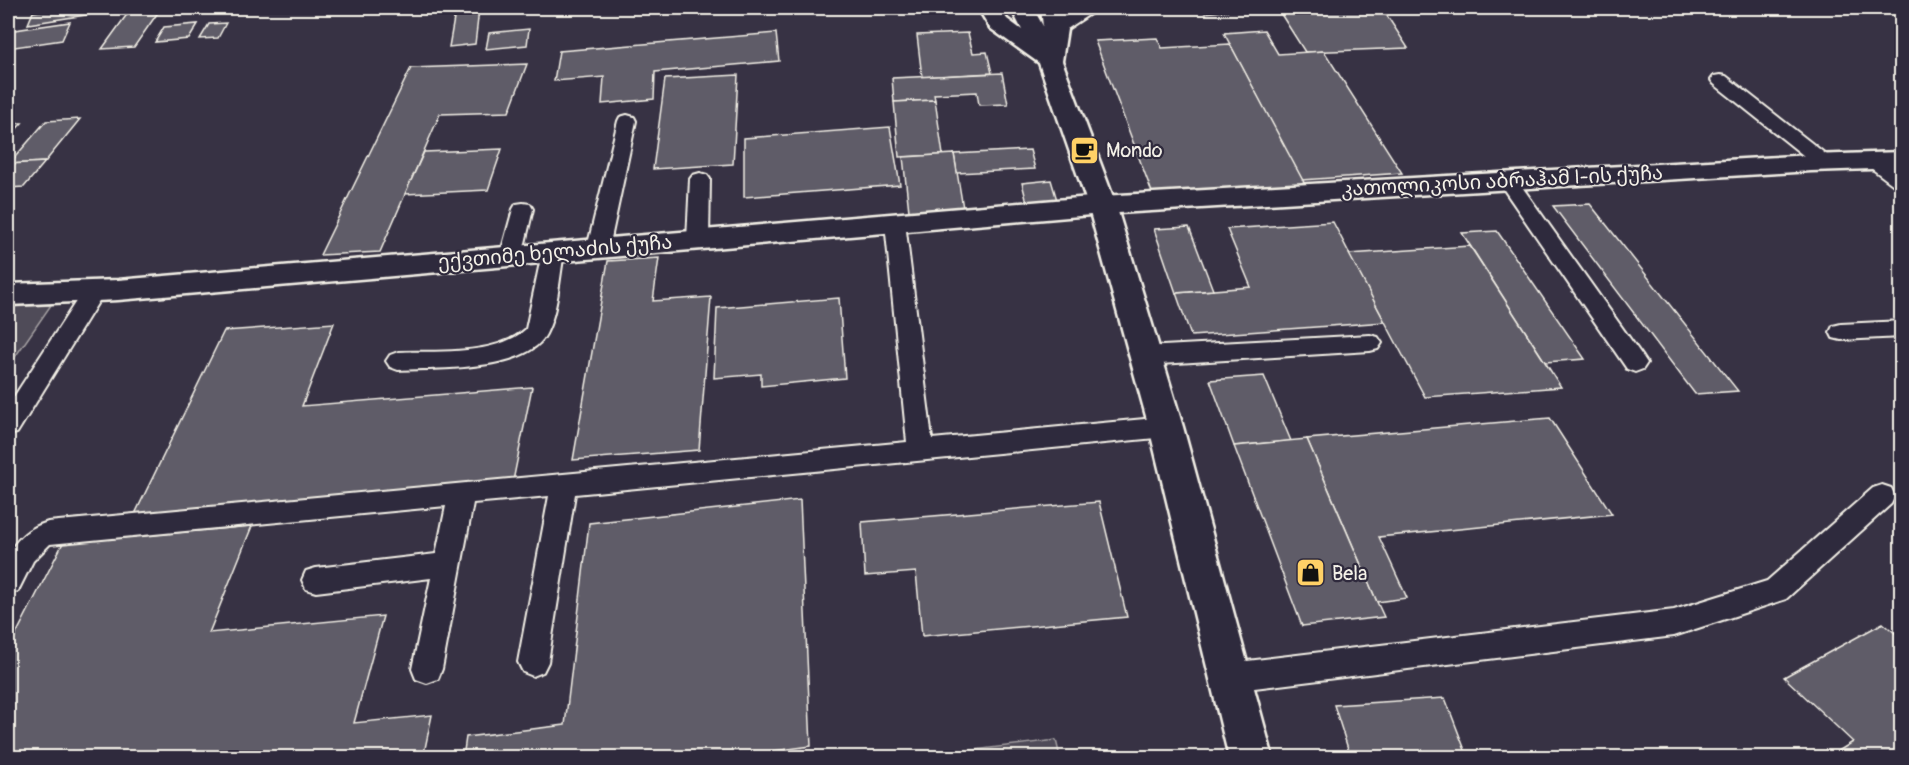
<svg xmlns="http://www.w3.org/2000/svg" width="1909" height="765" font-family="Pangolin,'Noto Sans Georgian',sans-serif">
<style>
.green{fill:#504b59;stroke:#a29ea0;stroke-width:1.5}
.building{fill:#5f5c67;stroke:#f4f1e8;stroke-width:1.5}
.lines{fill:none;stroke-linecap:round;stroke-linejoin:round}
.lane-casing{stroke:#f4f1e8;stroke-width:4}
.street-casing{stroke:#f4f1e8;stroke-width:5}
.secondary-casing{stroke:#f4f1e8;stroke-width:5}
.lane{fill:#2f2a3d;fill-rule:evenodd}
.street{fill:#2f2a3d;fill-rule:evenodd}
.secondary{fill:#2f2a3d;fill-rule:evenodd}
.labels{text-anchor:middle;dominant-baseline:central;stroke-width:4.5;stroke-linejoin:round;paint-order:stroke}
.poi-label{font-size:20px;fill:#f4f1e8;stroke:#2f2a3d;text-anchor:start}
.street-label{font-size:20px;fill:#f4f1e8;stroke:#2f2a3d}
</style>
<rect width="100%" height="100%" fill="#373244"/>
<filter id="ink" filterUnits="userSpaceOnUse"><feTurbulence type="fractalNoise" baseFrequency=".0167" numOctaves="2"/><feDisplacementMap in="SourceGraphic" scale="12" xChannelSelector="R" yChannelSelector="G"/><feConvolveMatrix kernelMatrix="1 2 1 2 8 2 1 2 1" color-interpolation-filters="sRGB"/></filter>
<g filter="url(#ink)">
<g class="green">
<polygon points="51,305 8,367 8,307"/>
<polygon points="1056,740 1060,757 917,757"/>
</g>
<g class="building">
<polygon points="64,8 95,8 92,14 28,24 33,12"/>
<polygon points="456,8 479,8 479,10 455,13"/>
<polygon points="1200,8 1250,8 1205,13"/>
<polygon points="1307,8 1382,8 1408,48 1305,52 1279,11"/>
<polygon points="479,10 475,44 449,47 455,13"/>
<polygon points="159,11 134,47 102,49 128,13"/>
<polygon points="70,22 62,40 8,48 8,31"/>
<polygon points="226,23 218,38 200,39 209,24"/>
<polygon points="198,24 189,39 155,42 164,27"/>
<polygon points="529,29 527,45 486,49 489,33"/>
<polygon points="1264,30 1278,54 1324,51 1402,173 1302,180 1224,33"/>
<polygon points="776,33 779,61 655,72 654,99 602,104 604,77 554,81 559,51"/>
<polygon points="968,33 973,53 987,52 992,73 922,77 917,35"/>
<polygon points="1157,38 1162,48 1230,44 1308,190 1153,195 1095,41"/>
<polygon points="527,64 509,112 440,114 380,252 320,255 411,68"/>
<polygon points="1002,73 1008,104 979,105 977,92 934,94 935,100 894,102 892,78"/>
<polygon points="738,75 733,164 653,169 665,79"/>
<polygon points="935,100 943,155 899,157 894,102"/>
<polygon points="80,119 45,162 9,164 46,121"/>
<polygon points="8,123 22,123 8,138"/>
<polygon points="890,127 900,185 744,197 744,138"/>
<polygon points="502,149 488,190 405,194 424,152"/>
<polygon points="1030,150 1035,169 957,173 954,154"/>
<polygon points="954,154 963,208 909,211 903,157"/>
<polygon points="45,162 24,187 8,188 8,164"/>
<polygon points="1051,180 1057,200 1027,203 1022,183"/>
<polygon points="1590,204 1738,391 1695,394 1553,206"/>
<polygon points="1333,222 1385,322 1191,336 1176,293 1251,287 1227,229"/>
<polygon points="1189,227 1213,290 1176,293 1154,229"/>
<polygon points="1497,231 1585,359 1545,362 1462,233"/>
<polygon points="1470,246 1545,362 1561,387 1425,397 1349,254"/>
<polygon points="659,258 653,301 711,297 699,450 573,460 608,261"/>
<polygon points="839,298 845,378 761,386 761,374 714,378 717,308"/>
<polygon points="334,323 302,406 532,387 513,481 135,514 224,331"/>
<polygon points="1264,376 1291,441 1234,446 1210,380"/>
<polygon points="1550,418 1612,514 1379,537 1407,598 1377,602 1307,439"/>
<polygon points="1307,439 1377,602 1384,617 1302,626 1234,446"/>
<polygon points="800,500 811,746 722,758 463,758 466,737 565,725 589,523"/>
<polygon points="1099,502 1127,617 922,636 916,572 865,576 862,522"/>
<polygon points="252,526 209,633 383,616 354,723 432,715 423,758 8,758 8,650 63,543"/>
<polygon points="1883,623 1902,639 1902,758 1827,758 1853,742 1784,677"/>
<polygon points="1445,698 1468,758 1351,758 1334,705"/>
</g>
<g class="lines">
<defs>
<g id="lane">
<polygon points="1080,8 1099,8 1061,33 1049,33 1047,29 1049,25"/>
<polygon points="1720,75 1726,76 1832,159 1835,163 1832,167 1818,167 1714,84 1711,80 1714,76"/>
<polygon points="627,115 634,117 636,121 609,248 606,253 598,255 590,253 587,248 618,121 620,117"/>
<polygon points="1874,155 1881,157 1902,172 1902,188 1895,186 1867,165 1864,161 1867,157"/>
<polygon points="700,173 707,175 710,179 709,240 705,245 698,247 691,245 687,240 690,179 693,175"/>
<polygon points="1508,175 1515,177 1643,357 1647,363 1643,369 1635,372 1627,369 1498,181 1501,177"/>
<polygon points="523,203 530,204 533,209 522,256 519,261 511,263 503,261 500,256 513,209 516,204"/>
<path d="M 895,216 L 902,218 L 905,223 L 932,439 L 1166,417 L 1175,420 L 1178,427 L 1175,434 L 1166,437 L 575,494 L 548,662 L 543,672 L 533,676 L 523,672 L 518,662 L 549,496 L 473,503 L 442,669 L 438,679 L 427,683 L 416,679 L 412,669 L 431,578 L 316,592 L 306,589 L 302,580 L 306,571 L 316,568 L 436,554 L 446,506 L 50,544 L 33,561 L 18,591 L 8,594 L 8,555 C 18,537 29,528 48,522 L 907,442 L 885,223 L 888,218 Z"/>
<path d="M 553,246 L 561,248 L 564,253 C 559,279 558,311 546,334 C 527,372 435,368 398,370 L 390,367 L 386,361 L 390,355 L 398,352 C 436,351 497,356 526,329 L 542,253 L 545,248 Z"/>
<polygon points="94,283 102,286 105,291 17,433 8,435 8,406 86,286"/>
<polygon points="1902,321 1902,337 1841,340 1833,338 1830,332 1833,326 1841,324"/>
<polygon points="1370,335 1378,337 1382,343 1378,349 1370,351 1144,365 1136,362 1132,356 1136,350 1144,347"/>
<polygon points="1882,485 1891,488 1895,496 1891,504 1786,599 1674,636 1230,691 1219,687 1215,677 1219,667 1230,663 1674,610 1767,581 1873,488"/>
</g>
<polygon id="street" points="1902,152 1902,168 1811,171 1102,214 118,300 8,305 8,284 118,280 1102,196 1811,155"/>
<polygon id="secondary" points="978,8 1000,8 1007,19 1022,30 1011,8 1033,8 1043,26 1041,8 1063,8 1067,29 1062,61 1116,205 1183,427 1273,758 1229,758 1149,427 1088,205 1039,63 990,28"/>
</defs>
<use href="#lane" class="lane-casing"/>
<use href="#street" class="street-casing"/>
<use href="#secondary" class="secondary-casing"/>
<use href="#lane" class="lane"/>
<use href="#street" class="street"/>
<use href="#secondary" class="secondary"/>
</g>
</g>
<defs>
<symbol id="cafe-square" viewBox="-11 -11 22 22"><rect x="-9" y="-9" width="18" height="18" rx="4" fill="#ffd166" stroke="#2f2a3d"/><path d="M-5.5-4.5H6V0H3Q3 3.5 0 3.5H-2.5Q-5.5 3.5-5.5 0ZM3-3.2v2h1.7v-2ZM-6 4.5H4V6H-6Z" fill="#111"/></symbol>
<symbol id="shop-square" viewBox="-11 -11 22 22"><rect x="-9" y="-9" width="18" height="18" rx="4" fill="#ffd166" stroke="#2f2a3d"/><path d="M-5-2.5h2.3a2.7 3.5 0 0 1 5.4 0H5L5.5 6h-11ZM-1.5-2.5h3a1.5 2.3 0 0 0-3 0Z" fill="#111"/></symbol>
</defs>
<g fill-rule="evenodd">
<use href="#cafe-square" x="1068" y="134" width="33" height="33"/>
<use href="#shop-square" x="1294" y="556" width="33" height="33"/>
</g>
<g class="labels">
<g class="poi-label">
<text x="1106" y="150">Mondo</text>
<text x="1332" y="573">Bela</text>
</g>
<g class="street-label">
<text transform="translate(1502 181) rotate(-3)">კათოლიკოსი აბრაჰამ I-ის ქუჩა</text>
<text transform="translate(555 252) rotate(-5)">ექვთიმე ხელაძის ქუჩა</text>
</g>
</g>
<rect width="1909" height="765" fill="none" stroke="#2f2a3d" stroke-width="30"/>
<rect x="15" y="15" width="1879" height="735" fill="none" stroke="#f4f1e8" stroke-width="2" filter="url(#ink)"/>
</svg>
